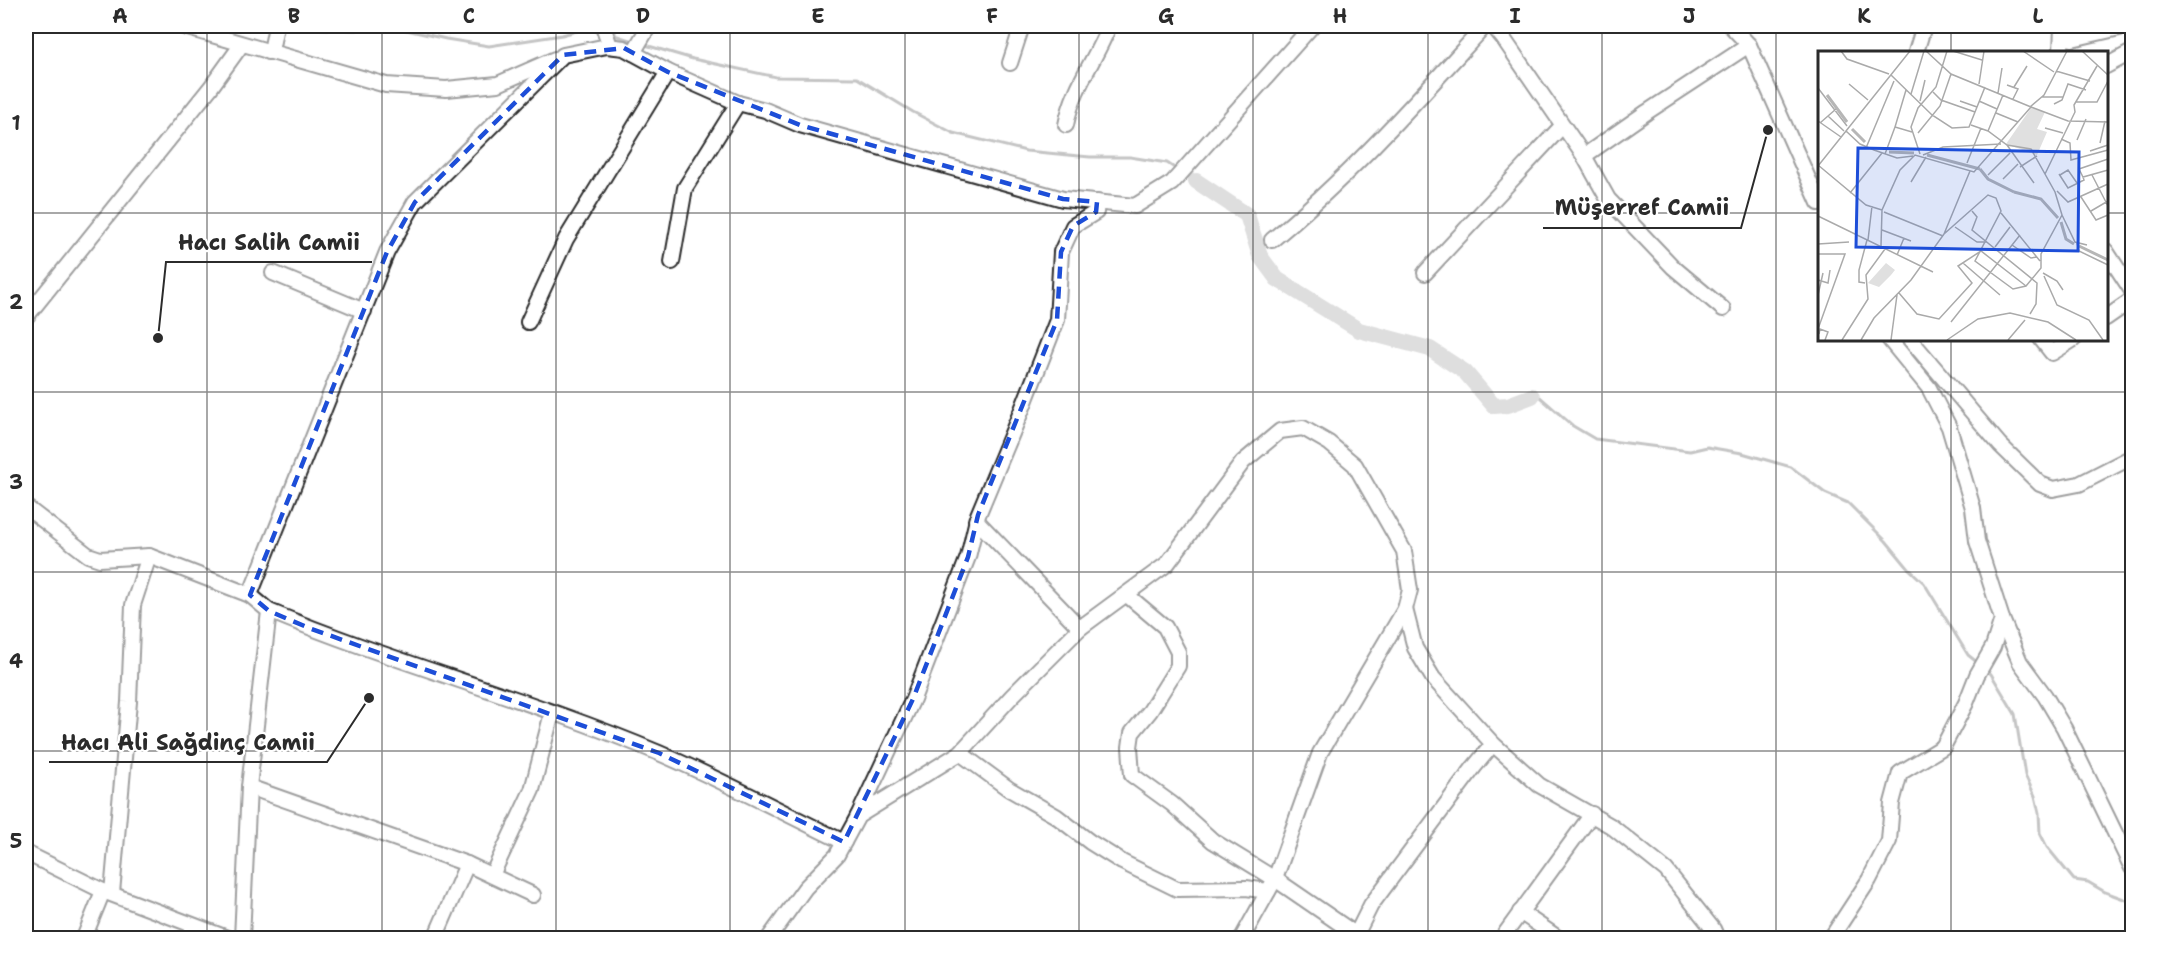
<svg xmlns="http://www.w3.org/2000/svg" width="2158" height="964" font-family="'Shantell Sans',sans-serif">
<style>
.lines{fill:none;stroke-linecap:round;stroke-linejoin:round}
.stream{stroke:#7e7e7e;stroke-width:3}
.river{stroke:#b6b6b6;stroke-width:16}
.minor-casing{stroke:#2b2b2b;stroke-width:18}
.minor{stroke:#fff;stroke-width:14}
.marked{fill:none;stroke:#1d4ed8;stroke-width:4.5;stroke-dasharray:12 8;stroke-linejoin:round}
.grid{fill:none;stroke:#2b2b2b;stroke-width:1.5;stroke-opacity:0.55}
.inset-river{fill:none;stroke:#b6b6b6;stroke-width:3}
.inset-road{fill:none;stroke:#aaa;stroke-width:1.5}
.view{fill:#1d4ed8;fill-opacity:0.15;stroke:#1d4ed8;stroke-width:3}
.inset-edge{fill:none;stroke:#2b2b2b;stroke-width:3}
.leader{fill:none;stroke:#2b2b2b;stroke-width:2}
.callout-dot{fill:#2b2b2b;stroke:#fff;stroke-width:2}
.callout-label{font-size:22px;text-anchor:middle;font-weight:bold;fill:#2b2b2b;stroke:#fff;stroke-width:4.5;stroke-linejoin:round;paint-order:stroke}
.neatline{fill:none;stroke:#2b2b2b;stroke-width:2}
.grid-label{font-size:20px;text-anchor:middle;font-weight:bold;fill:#2b2b2b}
</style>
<rect width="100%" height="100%" fill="#fff"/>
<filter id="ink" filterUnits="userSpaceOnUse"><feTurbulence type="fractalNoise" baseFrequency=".0167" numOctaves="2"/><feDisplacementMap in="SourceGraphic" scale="12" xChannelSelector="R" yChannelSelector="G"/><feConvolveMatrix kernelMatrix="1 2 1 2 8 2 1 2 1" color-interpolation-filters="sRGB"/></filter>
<g filter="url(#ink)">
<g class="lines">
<g class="stream">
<polyline points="257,26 271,26"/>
<polyline points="389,26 446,39 489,46 562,35 591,27 599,30"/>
<polyline points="615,26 615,35"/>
<polyline points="281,27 356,30 381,26"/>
<polyline points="611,34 636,42"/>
<polyline points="642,44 693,59 776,77 857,78 913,112 953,133 1026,151 1090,157 1130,157 1167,163 1179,171"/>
<polyline points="1184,174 1196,181"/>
<polyline points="1532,396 1540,397 1573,426 1595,439 1690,451 1707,447 1742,453 1791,467 1825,493 1848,503 1886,541 1909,569 1924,583 1968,655 1978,663"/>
<polyline points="1986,669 1991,674 2015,714 2025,775 2035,796 2039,813 2040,833 2047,847 2074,880 2088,882 2105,892 2132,902"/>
</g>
<polyline class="river" points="1196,181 1247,215 1260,256 1277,279 1359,330 1430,349 1465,372 1494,406 1508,405 1532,396"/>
<defs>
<g id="minor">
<polyline points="181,26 386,85 446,89 498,84 555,59"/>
<polyline points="603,26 609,43 607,46"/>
<polyline points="1493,26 1503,38 1584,156 1608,199 1673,267 1723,309"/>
<polyline points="1731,26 1749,45 1819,203"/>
<polyline points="2062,37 2072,39 2128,26"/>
<polyline points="268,52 272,46 276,26"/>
<polyline points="1916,52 1924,26"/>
<polyline points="2061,52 2062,26"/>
<polyline points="633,53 649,26"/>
<polyline points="1010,63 1022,26"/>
<polyline points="2106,66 2132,52"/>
<path d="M 1066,125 C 1073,87 1095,61 1109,26"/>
<polyline points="1584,156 1647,112 1749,45"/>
<path d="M 1272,240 C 1350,176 1417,100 1485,26"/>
<polyline points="2106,251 2132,291"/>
<polyline points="672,262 685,188 738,103"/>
<polyline points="273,273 364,311"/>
<polyline points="1425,273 1562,126"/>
<polyline points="26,317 211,87 242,44"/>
<polyline points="2106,318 2132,300"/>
<polyline points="528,322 566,239 668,72"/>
<polyline points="1910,339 2000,445 2040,484 2053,489 2079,484 2132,457"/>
<polyline points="2041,339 2052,353 2074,339"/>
<polyline points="26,507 88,555 100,559 149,556 250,595"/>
<polyline points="976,520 1080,628"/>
<polyline points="1127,595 1165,627 1178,652 1178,666 1150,711 1132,733 1130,747 1132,775 1172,804 1213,841 1275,879 1361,938"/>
<polyline points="1405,609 1415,648 1433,678 1493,744 1539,785 1611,826 1666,870 1713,929 1717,938"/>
<path d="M 269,611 C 397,664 531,699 659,753 C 722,780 782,812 844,842"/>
<polyline points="2002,619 2020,662 2045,696 2064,728 2132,868"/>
<polyline points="960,753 1009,789 1056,816 1090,842 1122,862 1177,889 1246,888 1268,891"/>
<polyline points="249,787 467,864 533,895"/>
<polyline points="858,816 913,699 968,557 978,515 1023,407 1057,320 1061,252 1073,226 1096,212 1097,202"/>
<polyline points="26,853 103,891 227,938"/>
<polyline points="492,875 532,790 552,713"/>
<polyline points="112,893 129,702 133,605 149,556"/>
<polyline points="1520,912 1558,938"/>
<polyline points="1356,935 1371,905 1474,767 1493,744"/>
<polyline points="84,938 103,891"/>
<polyline points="242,938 249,787 269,611 250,595 387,252 415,202 563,55 607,46 624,48 668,72 738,103 765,110 800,125 1063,199 1135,206 1172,183 1312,26"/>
<polyline points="435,938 467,864"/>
<polyline points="769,938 805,888 837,855 858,816 960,753 1012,696 1080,628 1167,564 1243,462 1280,431 1303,428 1329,443 1355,465 1404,551 1410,590 1405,609 1320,753 1275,879 1242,938"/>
<polyline points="1502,938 1592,814"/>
<polyline points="1831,938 1869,880 1889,841 1892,803 1900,773 1943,747 1966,703 1977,675 1993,647 2002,619 1977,541 1973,508 1949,427 1929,388 1889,339"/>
</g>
</defs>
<use href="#minor" class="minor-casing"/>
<use href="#minor" class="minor"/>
</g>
</g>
<path d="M0 0H2158V964H0ZM 624,48 L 668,72 L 800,125 L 1063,199 L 1097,202 L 1096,212 L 1073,226 L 1061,252 L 1057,320 L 978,515 L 968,557 L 913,699 L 844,842 L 659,753 L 309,628 L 269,611 L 250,595 L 387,252 L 415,202 L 563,55 Z" fill="#fff" fill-opacity=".55" fill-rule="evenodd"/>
<path class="marked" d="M 624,48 L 668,72 L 800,125 L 1063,199 L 1097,202 L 1096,212 L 1073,226 L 1061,252 L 1057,320 L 978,515 L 968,557 L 913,699 L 844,842 L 659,753 L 309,628 L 269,611 L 250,595 L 387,252 L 415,202 L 563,55 Z"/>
<path class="grid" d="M 207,26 L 207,938M 382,26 L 382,938M 556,26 L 556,938M 730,26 L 730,938M 905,26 L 905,938M 1079,26 L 1079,938M 1253,26 L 1253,938M 1428,26 L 1428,938M 1602,26 L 1602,938M 1776,26 L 1776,938M 1951,26 L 1951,52M 26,213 L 1819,213M 2106,213 L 2132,213M 1951,339 L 1951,938M 26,392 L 2132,392M 26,572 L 2132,572M 26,751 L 2132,751"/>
<g transform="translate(1818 51)">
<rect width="290" height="290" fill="#fff"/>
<path d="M 213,57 L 227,61 L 219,78 L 229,81 L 219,104 L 188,93 ZM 68,212 L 77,219 L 73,224 L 61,236 L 50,232 Z" fill="#e0e0e0"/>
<path class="inset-river" d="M 9,44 L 29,71M 34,78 L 47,91M 71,101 L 96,102M 109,104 L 162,118M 162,118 L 170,128 L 196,141M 196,141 L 223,148 L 240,167M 243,171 L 248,188 L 256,193M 261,195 L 290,209"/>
<path class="inset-road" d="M 23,0 L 29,8 L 71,23M 108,0 L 133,23 L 213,56 L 250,70 L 290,71M 135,0 L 164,9M 205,0 L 236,21M 264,0 L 290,24M 238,20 L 272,30M 73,24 L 114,64 L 134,77 L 151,76 L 167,36M 31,33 L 50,49M 161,33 L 166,0M 189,34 L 200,38 L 195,48M 196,36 L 209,15M 0,37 L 29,75M 88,39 L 77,76 L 94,81M 115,41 L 123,49 L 157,61M 180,42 L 184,17M 93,43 L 106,0M 224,46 L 245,46M 102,50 L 107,29M 142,50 L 159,56M 161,50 L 179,58M 258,51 L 279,51 L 290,30M 236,53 L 244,49 L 250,33 L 268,39M 212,56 L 226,44 L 249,0M 178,62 L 200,71M 10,65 L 26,80M 0,70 L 23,86M 2,72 L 18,58M 227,77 L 245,82M 28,80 L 42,93 L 56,99 L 79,107 L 95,105M 170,80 L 185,44M 100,82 L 122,55 L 133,23M 243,88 L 252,92 L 253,109 L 290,99M 259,89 L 268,68M 282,92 L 287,70M 189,94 L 216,132M 48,97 L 76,30M 272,100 L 290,94M 67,103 L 77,76M 102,103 L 93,76 L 100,57 L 118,36 L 129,0M 105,104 L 125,96 L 183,93M 290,108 L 261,118 L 265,126 L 290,119M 149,112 L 163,77M 0,114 L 48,154 L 64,159M 0,115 L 92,0M 202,116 L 219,105M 227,123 L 257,61 L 256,54 L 279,15M 241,123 L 250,137 L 266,129 L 265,126M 170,124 L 192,102M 242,124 L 250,119 L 259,132M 274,124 L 290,155M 185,128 L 200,113M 93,131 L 108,106M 239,140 L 250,151 L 290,133M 32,142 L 64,102M 263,146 L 278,169 L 290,164M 154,160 L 159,166 L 154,179 L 219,232 L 218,253 L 212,263M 273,160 L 290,150M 66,161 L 125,185M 183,162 L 222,210M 244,164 L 257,191 L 269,194M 0,165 L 115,221M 137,176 L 159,191 L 168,191M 64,179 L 93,190M 126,183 L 152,120M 50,189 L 54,155M 259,192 L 261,200 L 290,214M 0,193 L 31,191M 194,194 L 213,207 L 219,206M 63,195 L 64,159 L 82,119 L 97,104 L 156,121 L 213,56M 177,196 L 192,176M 0,203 L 27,203 L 0,278M 79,204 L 86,187M 145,212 L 182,244M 225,222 L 239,230 L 245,239M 226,225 L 239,254 L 271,269 L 285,289M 0,229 L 10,232 L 12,219M 47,232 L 41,231 L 41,219 L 49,189M 81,242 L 99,263 L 121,268 L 154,232 L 140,215 L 163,200 L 208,235M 0,244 L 5,222M 133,271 L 202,184M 1,283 L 2,278 L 10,281 L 7,289M 24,289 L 50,248 L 48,224 L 67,198M 43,289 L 56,267 L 93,229 L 126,183 L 170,144 L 178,147 L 183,160 L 157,210 L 195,238 L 208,235 L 223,217 L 223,203 L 244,164 L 237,141 L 213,98 L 189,94 L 170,80 L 153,74M 73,289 L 79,244M 129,289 L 160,268 L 192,262 L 230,271 L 258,289M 190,289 L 207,269"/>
<path class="view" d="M 40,97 L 261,101 L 260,200 L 38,196 Z"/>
<rect width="290" height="290" class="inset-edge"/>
</g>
<path class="leader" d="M1768 130L1741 228H1543M158 338L166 262H372M369 698L327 762H49"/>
<g class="callout-dot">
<circle cx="1768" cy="130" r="6"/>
<circle cx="158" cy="338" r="6"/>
<circle cx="369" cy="698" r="6"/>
</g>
<g class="callout-label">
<text x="1642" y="215">Müşerref Camii</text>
<text x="269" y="250">Hacı Salih Camii</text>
<text x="188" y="750">Hacı Ali Sağdinç Camii</text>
</g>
<rect width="2158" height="964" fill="none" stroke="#fff" stroke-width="66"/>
<rect x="33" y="33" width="2092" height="898" class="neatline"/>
<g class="grid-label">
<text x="120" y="23">A</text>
<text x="294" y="23">B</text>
<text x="469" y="23">C</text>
<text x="643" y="23">D</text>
<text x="818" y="23">E</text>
<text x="992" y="23">F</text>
<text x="1166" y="23">G</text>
<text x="1340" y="23">H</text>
<text x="1515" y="23">I</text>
<text x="1689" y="23">J</text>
<text x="1864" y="23">K</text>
<text x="2038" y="23">L</text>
<text x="16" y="130">1</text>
<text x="16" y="309">2</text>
<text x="16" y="489">3</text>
<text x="16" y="668">4</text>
<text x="16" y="848">5</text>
</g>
</svg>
